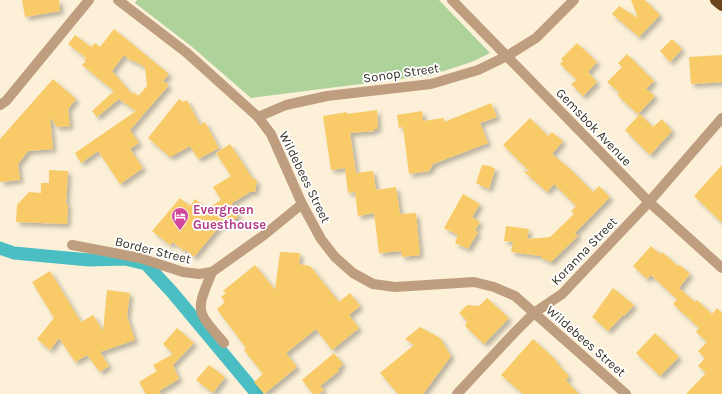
<svg xmlns="http://www.w3.org/2000/svg" width="722" height="394" font-family="Karla,sans-serif">
<style>
.green{fill:#add39a}
.lines{fill:none;stroke-linecap:round;stroke-linejoin:round}
.canal{stroke:#4abec3;stroke-width:13}
.building{fill:#f8cb67;fill-rule:evenodd;filter:url(#shadow)}
.minor{stroke:#bf9d7f;stroke-width:10}
.highway{stroke:#6c441c;stroke-width:12}
.labels{text-anchor:middle;dominant-baseline:central;stroke-width:3.5;stroke-linejoin:round;paint-order:stroke}
.street-label{font-size:13px;fill:#363228;stroke:#fff}
.hotel-label{font-size:13px;font-weight:bold;fill:#b23c85;stroke:#fff;text-anchor:start}
</style>
<defs>
<filter id="shadow"><feDropShadow dx="3.5" dy="3.5" stdDeviation="2" flood-color="#0004"/></filter>
</defs>
<rect width="100%" height="100%" fill="#fcf1d8"/>
<polygon class="green" points="137,0 439,0 490,53 474,61 432,75 251,98 191,46 135,3"/>
<g class="lines">
<polyline class="canal" points="0,248 14,253 89,260 125,259 146,264 172,292 257,394"/>
</g>
<g class="building">
<polygon points="22,0 59,0 60,11 25,17"/>
<polygon points="631,0 645,0 660,15 639,37 612,14 619,6 638,18"/>
<path d="M 114,29 L 169,74 L 163,81 L 169,85 L 130,130 L 139,143 L 130,149 L 143,168 L 120,184 L 98,151 L 81,163 L 75,153 L 136,111 L 119,99 L 97,117 L 92,111 L 114,91 L 82,65 L 86,61 L 84,60 L 86,58 L 68,44 L 75,35 L 91,47 L 95,43 L 100,47 ZM 124,55 L 131,61 L 132,60 L 145,67 L 147,86 L 138,96 L 134,92 L 132,94 L 112,71 Z"/>
<polygon points="672,39 682,49 670,62 660,51"/>
<polygon points="577,43 597,62 588,72 597,82 583,96 571,84 577,80 560,64 563,61 561,59"/>
<polygon points="627,54 654,81 646,89 655,96 638,114 617,95 620,93 607,82 622,67 618,63"/>
<polygon points="722,55 722,82 691,84 689,57"/>
<polygon points="53,79 76,99 68,109 70,126 57,127 50,117 53,149 28,151 18,164 20,180 0,182 0,139"/>
<polygon points="179,99 183,102 187,100 200,125 205,122 219,148 198,159 190,146 170,157 148,138"/>
<polygon points="491,103 497,117 480,123 488,143 433,164 429,171 409,174 403,127 399,128 397,115 422,111 423,121 444,118 444,122"/>
<polygon points="377,110 378,129 374,129 374,131 350,133 356,173 373,171 376,190 396,187 400,214 416,213 420,255 402,257 401,251 379,253 374,213 358,216 355,192 348,193 345,168 331,170 323,116 347,112 347,114"/>
<polygon points="640,114 653,127 662,119 672,131 650,155 625,130"/>
<polygon points="530,118 548,136 552,132 563,141 552,154 570,169 593,192 599,186 610,197 575,233 578,236 551,262 541,258 541,256 511,252 513,242 504,241 506,226 529,229 527,239 550,237 574,214 571,211 576,206 554,184 547,192 523,171 530,172 503,145"/>
<polygon points="230,144 253,179 257,180 255,192 250,192 231,204 239,216 226,225 224,221 194,257 185,249 184,251 173,242 170,245 152,231 180,198 190,206 195,199 207,209 221,200 213,187 231,176 216,153"/>
<polygon points="482,165 490,166 495,169 489,189 476,183"/>
<polygon points="722,165 722,223 694,196"/>
<polygon points="49,170 68,171 66,204 68,204 67,224 16,222 17,205 29,192 41,193 41,183 49,183"/>
<polygon points="463,194 480,204 472,217 480,222 475,230 478,232 468,249 455,243 458,235 444,228"/>
<polygon points="651,246 660,254 662,252 678,266 680,265 690,274 679,288 695,302 697,300 712,314 717,308 722,313 722,394 686,394 706,373 698,366 705,358 698,351 707,342 696,332 699,328 673,304 677,299 651,275 647,279 633,266"/>
<polygon points="280,252 300,253 299,264 310,266 339,302 350,293 360,306 349,315 359,328 332,350 316,329 286,353 297,367 264,394 254,382 263,374 244,350 246,348 217,309 225,302 221,297 226,293 223,291 255,265 275,290"/>
<polygon points="50,271 81,322 93,315 103,331 107,290 130,293 127,316 135,340 100,352 109,366 100,372 87,355 75,362 59,338 50,350 37,339 54,318 32,282"/>
<polygon points="613,288 634,305 624,316 623,315 608,331 592,317"/>
<polygon points="487,298 509,318 484,344 465,326 467,321 459,313 467,305 479,306"/>
<polygon points="420,327 440,338 451,356 423,394 398,394 380,373 414,345 405,339"/>
<polygon points="177,328 194,343 173,365 179,379 159,391 161,394 146,394 139,382 157,371 153,365 173,354 163,344"/>
<polygon points="655,333 679,357 660,376 636,353"/>
<polygon points="533,339 557,361 556,362 569,376 566,380 579,394 523,394 501,375"/>
<polygon points="334,353 343,364 338,369 339,371 320,386 324,390 319,394 313,394 302,380"/>
<polygon points="209,365 225,377 213,393 196,380"/>
</g>
<g class="lines">
<g class="minor">
<polyline points="118,0 187,53 258,117 271,134 302,204 321,239 335,257 353,273 373,284 395,287 474,282 494,287 515,296 626,394"/>
<polyline points="452,0 649,202 722,268"/>
<polyline points="0,105 6,101 89,0"/>
<polyline points="258,117 286,105 327,96 431,84 478,70 507,56 536,38 574,0"/>
<polyline points="72,245 140,258 183,272 199,274 212,272 264,235 302,204"/>
<path d="M 212,272 C 195,313 196,310 224,343"/>
<polyline points="457,394 514,333 534,313 562,294 649,202 722,118"/>
</g>
<polyline class="highway" points="716,0 722,5"/>
</g>
<defs>
<symbol id="hotel-pin" viewBox="-11 -11 22 30"><path d="M0 17L-7.5 6A9.5 9.5 0 1 1 7.5 6Z" fill="#d1479c" stroke="#fff"/><path d="M-6-4.5h1.5V1H6V5H4.5V3h-9V5H-6ZM-4 0a1.8 1.8 0 1 1 3.6 0ZM.5 0V-2.5h3Q6-2.5 6 0Z" fill="#fff"/></symbol>
</defs>
<g fill-rule="evenodd">
<use href="#hotel-pin" x="170" y="206" width="20" height="27"/>
</g>
<g class="labels">
<g class="street-label">
<text transform="translate(401 73) rotate(-8)">Sonop Street</text>
<text transform="translate(594 127) rotate(46)">Gemsbok Avenue</text>
<text transform="translate(305 177) rotate(64)">Wildebees Street</text>
<text transform="translate(153 250) rotate(14)">Border Street</text>
<text transform="translate(584 251) rotate(-46)">Koranna Street</text>
<text transform="translate(586 341) rotate(41)">Wildebees Street</text>
</g>
<g class="hotel-label">
<text x="193" y="209">Evergreen<tspan x="193" dy="15">Guesthouse</tspan></text>
</g>
</g>
</svg>
